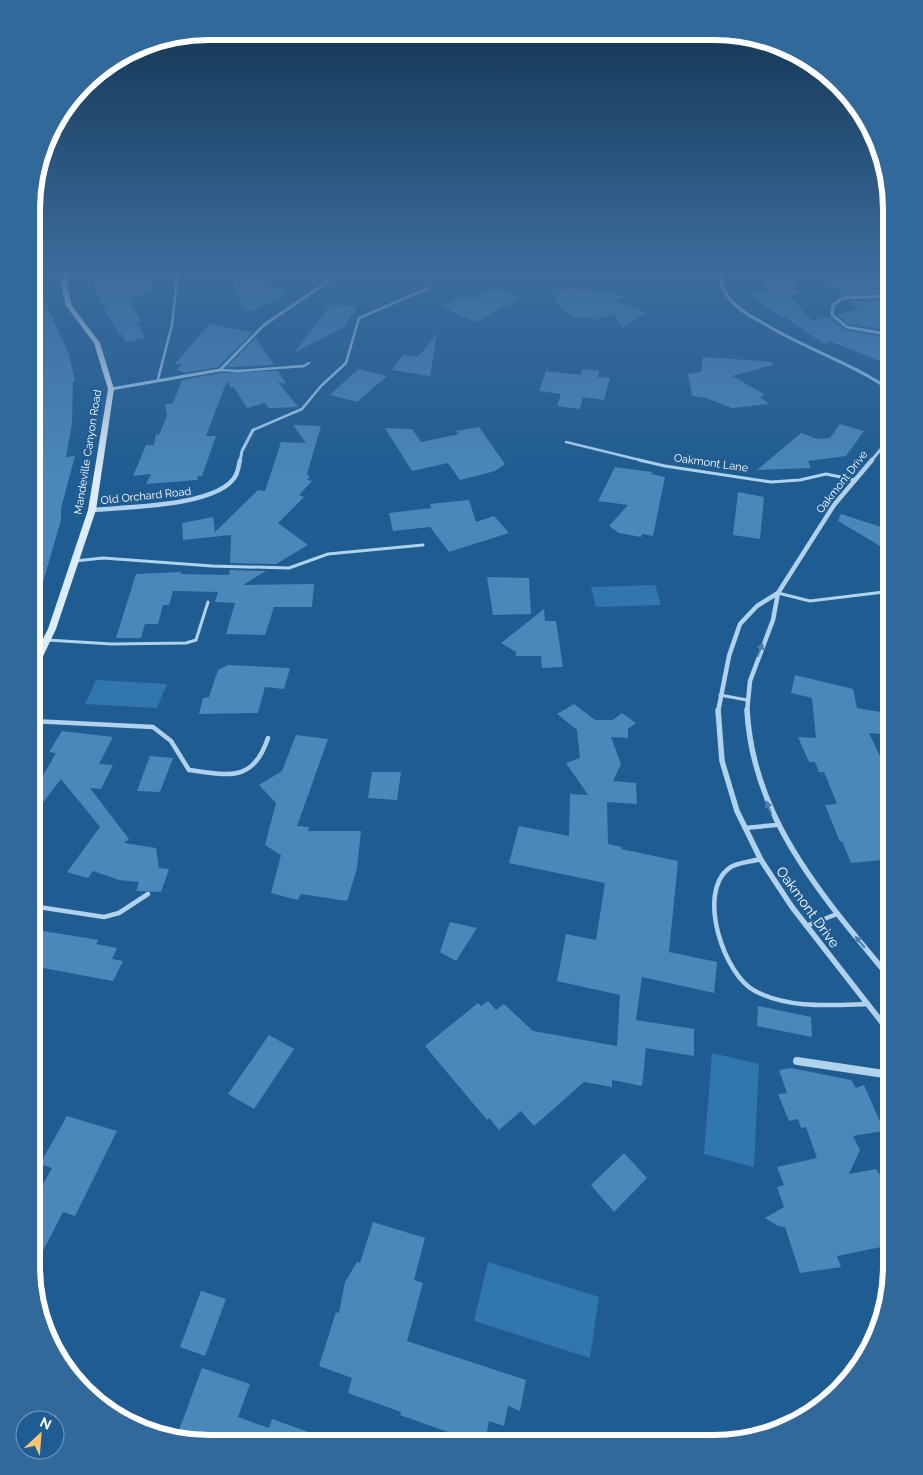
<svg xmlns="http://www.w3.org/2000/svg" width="923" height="1475" font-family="Raleway,sans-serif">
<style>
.green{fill:#3276af}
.building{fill:#4b87ba}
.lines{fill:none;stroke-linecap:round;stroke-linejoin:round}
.lane-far2{stroke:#b0d2ed;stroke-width:2.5}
.lane-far1{stroke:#b0d2ed;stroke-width:3}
.lane{stroke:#b0d2ed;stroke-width:4.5}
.street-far3{stroke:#b0d2ed;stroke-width:3}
.street-far2{stroke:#b0d2ed;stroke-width:4.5}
.street-far1{stroke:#b0d2ed;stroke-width:5.5}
.street{stroke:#b0d2ed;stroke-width:8}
.secondary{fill:#dcecfa;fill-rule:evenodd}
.oneway{fill:#4a7fad}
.labels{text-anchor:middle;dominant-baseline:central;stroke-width:4;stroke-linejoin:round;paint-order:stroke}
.far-street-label{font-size:11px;fill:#fff;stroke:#1f5c91}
.street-label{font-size:14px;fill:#fff;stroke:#1f5c91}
.rim{fill:none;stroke:#fff;stroke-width:6}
</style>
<rect width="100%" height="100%" fill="#1f5c91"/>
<g class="green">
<polygon points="655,585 661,605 596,607 591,587"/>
<polygon points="96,680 167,684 157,708 85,704"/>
<polygon points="712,1053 759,1064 754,1167 704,1154"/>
<polygon points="488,1262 599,1297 590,1358 474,1321"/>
</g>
<g class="building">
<polygon points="138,270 151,270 153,291 128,299 142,322 136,321 146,338 126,342 122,334 119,335 94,289 94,274"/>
<polygon points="764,270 792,272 797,293 791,297 812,321 829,317 846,330 892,338 892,366 829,341 824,344 784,317 781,317 750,294 766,292"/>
<polygon points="33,275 69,354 75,381 73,382 72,424 66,457 75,456 61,508 61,520 38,599 32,598 32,510 37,494 32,494 32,460 40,437 36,438 41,417 32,418"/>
<polygon points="870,275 892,276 892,293 842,295 826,280"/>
<polygon points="257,277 286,295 250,311 244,308 231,281"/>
<polygon points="495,288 520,298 476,322 449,311 452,310 443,307 463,296 472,300"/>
<polygon points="577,289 629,296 614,301 647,313 622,328 614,314 594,320 590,317 575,319 561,309 552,290"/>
<polygon points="892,299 892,331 848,324 837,315 859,309 849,301"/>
<polygon points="331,304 357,307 344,327 294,353"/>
<polygon points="209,324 253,332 218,367 185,373 177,370 182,364 175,364"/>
<polygon points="437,333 430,376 392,370 403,355 416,357 421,354"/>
<polygon points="256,338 274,365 227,367"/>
<polygon points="703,357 773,362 773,365 732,376 766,395 760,397 769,404 732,408 706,398 692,396 688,374 701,372"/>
<polygon points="358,369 387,376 357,402 330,395"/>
<polygon points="582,369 599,371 598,377 610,378 604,400 583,397 580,409 557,406 561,394 539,391 546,371 581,375"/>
<polygon points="278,371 286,384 278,382 298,407 269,408 265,403 247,408 233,386 232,389 227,381 206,436 216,436 202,476 198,476 197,480 146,484 151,474 133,476 146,445 154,445 156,434 159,435 167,416 165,404 173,403 182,380 221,373"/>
<polygon points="840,424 864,431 846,456 808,461 811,468 757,470 801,433 817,439 830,438"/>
<polygon points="293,425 321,426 307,474 310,477 307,480 312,481 299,495 304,497 278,523 308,545 276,564 230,563 231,535 183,540 182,523 213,517 215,532 258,490 265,491 281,442 306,443"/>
<polygon points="479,427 505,464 495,471 460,480 448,463 412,471 385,428 412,429 421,442 459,434 456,431"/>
<polygon points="615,467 652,472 651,474 665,477 653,536 642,534 641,537 619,533 609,526 628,505 598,501"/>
<polygon points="738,492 764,497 760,539 733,535"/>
<polygon points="469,500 476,522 494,516 509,533 449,552 430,527 393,531 389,513 431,508 430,504"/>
<polygon points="841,514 881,527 892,534 892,553 838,521"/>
<polygon points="230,570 266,571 243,585 314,584 312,607 274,607 265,635 226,634 235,603 215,602 218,592 173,591 169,605 163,605 158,624 145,624 141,638 116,638 136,574 181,572 181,574 229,575"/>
<polygon points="487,577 529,578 531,614 493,615"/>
<polygon points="544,609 545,621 556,621 563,667 542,668 541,656 516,656 516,652 501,643"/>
<polygon points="228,665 290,668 284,689 265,687 258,713 199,714 203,698 209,697 218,670"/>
<polygon points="795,675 853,689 857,708 892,714 892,735 869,733 892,781 892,859 851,863 842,841 840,842 825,805 837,804 824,772 819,772 815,762 809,762 798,737 816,738 812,698 791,693"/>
<polygon points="574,704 595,720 613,720 622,713 636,723 628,729 628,738 611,737 621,764 613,781 636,783 637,804 607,802 608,844 622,847 621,849 678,861 669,952 717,962 714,993 642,977 636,1020 694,1029 694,1056 646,1048 642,1086 612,1080 612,1087 584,1082 534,1126 521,1111 499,1130 489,1118 487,1120 425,1046 478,1003 481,1006 488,1001 496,1010 504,1004 533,1031 617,1046 620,995 557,981 566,934 596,940 605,883 509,863 519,826 569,836 570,794 588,795 566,763 580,758 577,730 557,714"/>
<polygon points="62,731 113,737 99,764 113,765 101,789 90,788 129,839 124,843 156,848 159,868 169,869 161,892 136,891 139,882 119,880 93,871 88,878 67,872 100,827 61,779 32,817 32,795 56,753 49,752"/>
<polygon points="296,735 328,739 297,826 309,827 308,831 361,831 357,868 347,901 301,894 298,900 271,893 281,855 265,845 276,803 259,785 282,771"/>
<polygon points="150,756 173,758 160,792 137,791"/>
<polygon points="372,772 401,772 397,800 368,798"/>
<polygon points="450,922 477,928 456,961 440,952"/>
<polygon points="43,931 99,940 96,944 117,948 112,959 123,961 113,981 32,966 32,932 41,934"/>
<polygon points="758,1006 811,1017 812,1037 757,1026"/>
<polygon points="269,1035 294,1049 254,1109 228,1094"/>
<polygon points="791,1068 851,1080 856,1088 864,1085 884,1131 853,1136 860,1150 849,1174 876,1169 879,1174 891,1172 891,1245 837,1256 841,1267 800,1273 785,1227 778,1226 765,1218 784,1207 777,1187 784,1185 777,1167 817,1158 806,1127 801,1128 798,1119 789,1121 778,1094 787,1093 779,1070"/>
<polygon points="67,1116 117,1131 75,1216 63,1212 32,1272 31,1206 52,1168 40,1164"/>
<polygon points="624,1153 647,1178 614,1212 591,1185"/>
<polygon points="373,1222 425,1238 414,1280 423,1283 407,1341 526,1380 520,1411 508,1406 504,1426 489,1421 485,1443 479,1443 400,1415 401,1412 348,1393 352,1378 319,1366 336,1312 339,1313 345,1282 357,1262 360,1263"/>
<polygon points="201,1291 226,1299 205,1356 180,1347"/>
<polygon points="202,1368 250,1384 238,1417 269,1428 272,1419 331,1440 330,1443 197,1442 199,1437 179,1430"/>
</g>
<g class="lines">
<g class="lane-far2">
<polyline points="220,370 238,371 304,366 309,363"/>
<polyline points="158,379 172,325 178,270"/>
<polyline points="253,430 302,409 321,386 346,363 359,318 429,288"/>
<polyline points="566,442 644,461"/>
</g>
<g class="lane-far1">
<polyline points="639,460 665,466 771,482 800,480 826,474 855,480"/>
<polyline points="75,561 103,558 212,566 289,568 328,554 423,545"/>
<polyline points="778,593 810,601 892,591"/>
<polyline points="47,640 112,644 186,643 196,640 208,602"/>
<polyline points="720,695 747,700"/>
</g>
<g class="lane">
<path d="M 32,721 L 153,727 L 171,741 L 189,770 C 229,775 253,783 268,738"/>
<polyline points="745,828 776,825"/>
<path d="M 761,859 C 751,862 736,862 728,869 C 697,894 724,975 755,991 C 789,1009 831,1005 868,1004"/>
<polyline points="32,906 104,917 119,913 148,894"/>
<polyline points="806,926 837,914"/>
</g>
<g class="street-far3">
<path d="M 722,270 C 720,282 722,289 729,298 C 737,309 751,317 763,323 C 805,349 852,363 892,391"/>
<polyline points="892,296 843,298 833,305 832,315 847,327 892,335"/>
<polyline points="111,389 220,370 264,325 345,270"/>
<polyline points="240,461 242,451 253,430"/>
<polyline points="871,461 892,436"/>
</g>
<g class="street-far2">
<path d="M 92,510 C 124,507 220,507 236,475 C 238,471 239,464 240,460"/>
<polyline points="718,712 729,656 740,624 757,606 778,593 834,505 872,460"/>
<polyline points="747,712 750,681 773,620 778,593"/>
</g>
<g class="street-far1">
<polyline points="718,710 722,761 737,811 761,860 792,907 891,1034"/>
<path d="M 747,710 C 753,820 824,898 891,979"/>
</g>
<polyline class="street" points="797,1061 891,1075"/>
<polygon class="secondary" points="65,270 71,270 67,285 72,306 100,343 114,389 96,510 56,629 37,669 32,672 32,660 48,629 88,510 108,389 94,343 66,306 61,285"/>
</g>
<defs><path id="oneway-solid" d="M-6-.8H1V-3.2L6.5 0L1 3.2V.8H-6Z" transform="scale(1.25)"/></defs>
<g class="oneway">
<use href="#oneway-solid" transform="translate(760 650) rotate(-68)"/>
<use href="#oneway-solid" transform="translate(769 808) rotate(-110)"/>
<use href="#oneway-solid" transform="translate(860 942) rotate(-130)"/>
</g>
<linearGradient id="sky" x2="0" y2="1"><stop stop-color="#113350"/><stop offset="0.57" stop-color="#3c6c9d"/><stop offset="1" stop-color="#3c6c9d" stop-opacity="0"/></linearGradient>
<rect width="923" height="476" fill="url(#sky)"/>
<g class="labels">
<g class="far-street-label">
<text transform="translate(88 452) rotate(-81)">Mandeville Canyon Road</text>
<text transform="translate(711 463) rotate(8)">Oakmont Lane</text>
<text transform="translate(842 482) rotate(-52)">Oakmont Drive</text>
<text transform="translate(146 496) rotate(-6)">Old Orchard Road</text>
</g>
<g class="street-label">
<text transform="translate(808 907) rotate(54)">Oakmont Drive</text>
</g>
</g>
<path d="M0 0H923V1475H0ZM209 40H714A169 169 0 0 1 883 209V1266A169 169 0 0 1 714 1435H209A169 169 0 0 1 40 1266V209A169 169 0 0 1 209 40Z" fill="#31699a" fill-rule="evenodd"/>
<path class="rim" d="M209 40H714A169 169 0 0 1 883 209V1266A169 169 0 0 1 714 1435H209A169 169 0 0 1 40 1266V209A169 169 0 0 1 209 40Z"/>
<g transform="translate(40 1435) rotate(26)"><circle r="24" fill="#1f5c91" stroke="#799dbd"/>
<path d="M0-4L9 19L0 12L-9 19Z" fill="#fbc670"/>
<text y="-8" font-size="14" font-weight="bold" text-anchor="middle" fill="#ffffff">N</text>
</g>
</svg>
